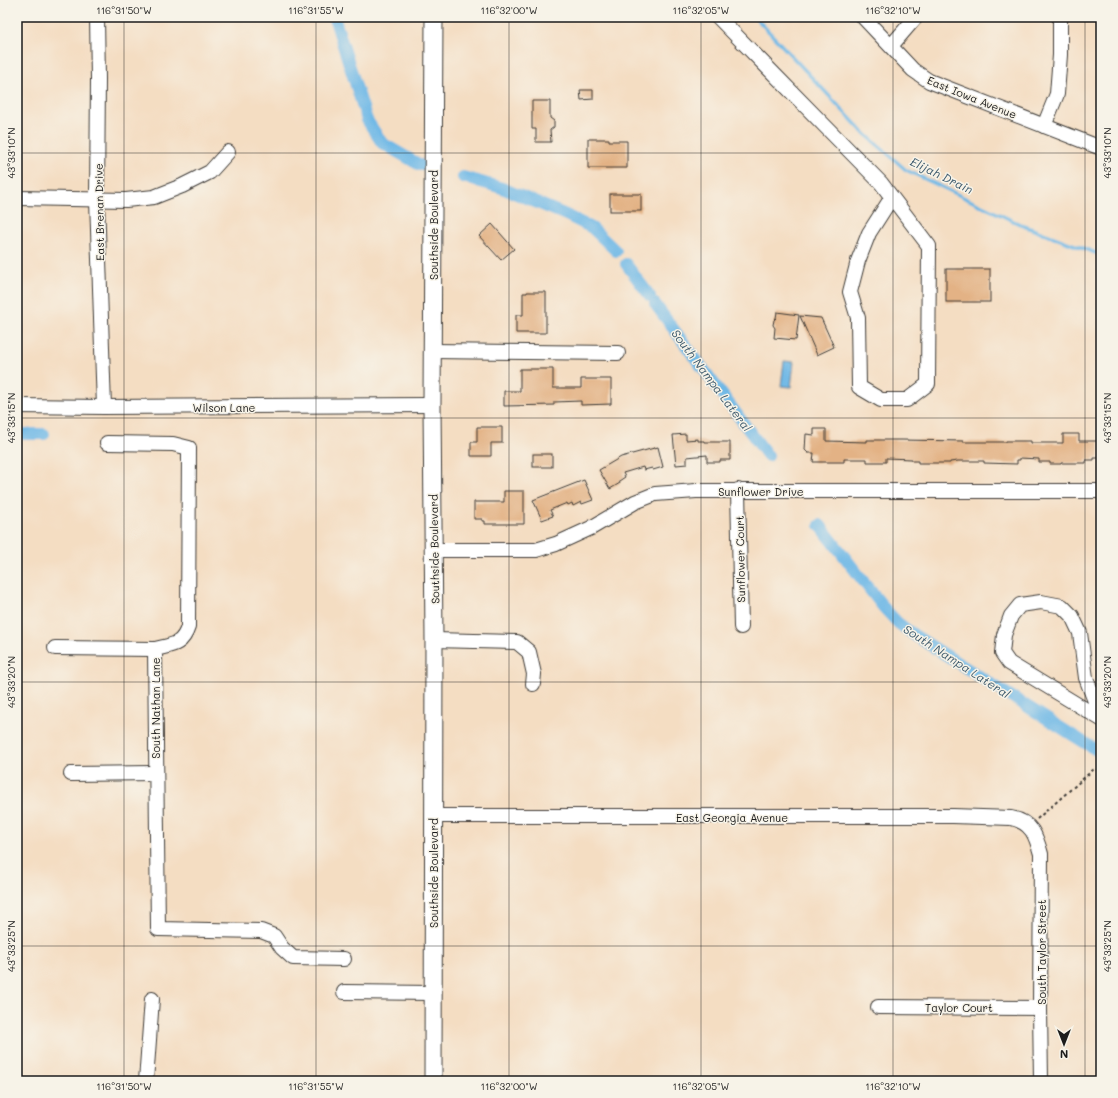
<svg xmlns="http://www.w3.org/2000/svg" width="1118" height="1098" font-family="Mali,sans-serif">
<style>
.water{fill:#6eb8e6;stroke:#456a81}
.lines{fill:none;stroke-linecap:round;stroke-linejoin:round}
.stream{stroke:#6eb8e6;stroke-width:3.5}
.canal{stroke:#6eb8e6;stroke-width:12}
.building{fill:#e3b285}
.minor-casing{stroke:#3c3935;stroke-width:16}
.major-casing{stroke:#3c3935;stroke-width:19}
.path{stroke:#3c3935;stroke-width:2;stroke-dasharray:3 3;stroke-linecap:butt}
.minor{stroke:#fff;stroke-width:14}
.major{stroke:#fff;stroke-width:17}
.ticks{fill:none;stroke:#1c1c1c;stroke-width:1;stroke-opacity:0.45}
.labels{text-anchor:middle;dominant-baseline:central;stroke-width:3;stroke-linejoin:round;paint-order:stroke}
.street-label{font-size:11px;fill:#1c1c1c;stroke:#f7f3e8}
.water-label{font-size:12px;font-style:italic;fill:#3d5a6d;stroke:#f7f3e8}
.neatline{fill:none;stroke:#1c1c1c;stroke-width:1.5}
.ticks-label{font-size:10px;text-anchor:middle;fill:#1c1c1c}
</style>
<rect width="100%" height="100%" fill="#f7f3e8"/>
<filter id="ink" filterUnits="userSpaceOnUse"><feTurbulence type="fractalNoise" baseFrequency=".025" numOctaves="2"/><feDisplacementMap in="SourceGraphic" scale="8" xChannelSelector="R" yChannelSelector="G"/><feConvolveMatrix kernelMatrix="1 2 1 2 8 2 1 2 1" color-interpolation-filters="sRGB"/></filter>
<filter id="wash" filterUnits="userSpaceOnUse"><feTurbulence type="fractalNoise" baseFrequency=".012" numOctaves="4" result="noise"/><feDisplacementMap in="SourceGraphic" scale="16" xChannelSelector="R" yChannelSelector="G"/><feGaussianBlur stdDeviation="0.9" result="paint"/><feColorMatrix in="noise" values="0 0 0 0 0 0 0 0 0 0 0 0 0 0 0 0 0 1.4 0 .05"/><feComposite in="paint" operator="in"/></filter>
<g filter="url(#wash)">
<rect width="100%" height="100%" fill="#f4ddc2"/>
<polygon class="water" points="784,361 794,362 791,387 781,386"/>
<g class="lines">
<polyline class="stream" points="755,17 863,132 906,170 1024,226 1101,255"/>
<g class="canal">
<polyline points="334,17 367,120 382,143 420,165"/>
<polyline points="463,177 502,188 566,215 592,228 616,251"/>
<polyline points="626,264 650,296"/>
<polyline points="655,304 768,456"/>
<polyline points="17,434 44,434"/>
<polyline points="820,525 884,608 898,623 914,635 1101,753"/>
</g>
</g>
<g id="blocks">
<g class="building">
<polygon points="580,90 593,90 593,99 581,100"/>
<polygon points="532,101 550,101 550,118 554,121 554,127 550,130 551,142 536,142 536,129 532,129"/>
<polygon points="588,139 609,139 609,141 627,141 627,168 588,168"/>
<rect x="610" y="194" width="31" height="17"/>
<polygon points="492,224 514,249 501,260 479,236"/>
<rect x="946" y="269" width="44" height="33"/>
<polygon points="527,292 546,292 546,333 516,333 516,315 523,315 523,293 527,293"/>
<polygon points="777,312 799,315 796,340 774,338 775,328 773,325 774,320 776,318"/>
<polygon points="800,316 821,318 834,347 817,355"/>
<polygon points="520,369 553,369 553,388 581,388 581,379 611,379 611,404 581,405 581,401 554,402 554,405 504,406 504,391 520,391"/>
<polygon points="477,427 502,427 502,443 491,443 491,456 471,456 471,442 477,442"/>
<polygon points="814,429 826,429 826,441 867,442 867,440 902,440 963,441 963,442 1006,442 1006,441 1031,441 1031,443 1063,443 1063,434 1079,434 1079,441 1099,441 1099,458 1094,458 1094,460 1086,460 1086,463 1061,463 1061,464 1050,464 1050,462 1039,462 1039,459 1020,458 1020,460 1017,460 1017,464 984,463 984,461 958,461 950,462 950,463 918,463 918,461 912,461 912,459 886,458 886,462 867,462 867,459 844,459 844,462 813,462 814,453 808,453 805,450 806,434 814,435"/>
<polygon points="686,434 686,440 698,439 698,441 704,441 704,442 730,442 730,460 720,460 720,462 707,462 707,455 687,457 687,464 676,465 673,435"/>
<polygon points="658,447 663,467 653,470 652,468 644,470 643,467 623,473 625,477 619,481 620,483 610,489 599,470 621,457"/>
<rect x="533" y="454" width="19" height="13"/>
<polygon points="584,480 593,500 582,504 581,502 573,506 572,503 568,505 567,503 550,510 553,516 542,520 533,500"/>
<polygon points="504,491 524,491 524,524 485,524 485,521 482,521 482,519 474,519 474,502 504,502"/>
</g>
</g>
</g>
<g filter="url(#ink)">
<use href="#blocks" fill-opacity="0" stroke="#3c3935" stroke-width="1"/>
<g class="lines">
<defs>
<g id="minor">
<polyline points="97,17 98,79 97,200 104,407"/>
<polyline points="718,17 823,124 881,183 929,246 928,384 907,400 881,400 859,387 858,318 850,292 858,261 869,233 892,197"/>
<polyline points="863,17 913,70 929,81 1101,148"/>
<polyline points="891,46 916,17"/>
<polyline points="1044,126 1057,94 1060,55 1060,17"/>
<polyline points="17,198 126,200 154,197 182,186 210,172 228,152"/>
<polyline points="432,351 618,353"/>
<polyline points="17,406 104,407 432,405"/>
<path d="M 107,443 L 173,444 L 189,448 L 188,627 C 182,646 171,645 155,649 L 158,929 L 261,931 L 274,936 L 282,948 L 293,958 L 344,959"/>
<polyline points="738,490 741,627"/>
<polyline points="434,550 536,550 556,544 591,528 635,502 655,494 696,491 1101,491"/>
<polyline points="434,640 517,642 529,652 534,674 533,684"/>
<polyline points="55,648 155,649"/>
<polyline points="1101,717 1086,678 1080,633 1072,616 1062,606 1041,602 1020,605 1011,616 1004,635 1002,653 1009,663 1101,719"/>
<polyline points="71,774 155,773"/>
<path d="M 433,816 L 953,816 L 1011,818 C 1032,822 1036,836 1041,854 L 1040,1008 L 1041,1081"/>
<polyline points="344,992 433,993"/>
<polyline points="878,1007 1040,1008"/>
<polyline points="146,1081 152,999"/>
</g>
<polyline id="major" points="433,1081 434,640 432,405 434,17"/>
</defs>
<use href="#minor" class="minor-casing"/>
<use href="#major" class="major-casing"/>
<polyline class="path" points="1037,819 1093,770 1095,769 1101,771"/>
<use href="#minor" class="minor"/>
<use href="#major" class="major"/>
</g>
</g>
<path class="ticks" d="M 124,17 L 124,1081M 316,17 L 316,1081M 509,17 L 509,1081M 701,17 L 701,1081M 893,17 L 893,1081M 1085,17 L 1085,1081M 17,153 L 1101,153M 17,418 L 1101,418M 17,682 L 1101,682M 17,946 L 1101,946"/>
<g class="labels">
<g class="street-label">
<text transform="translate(972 97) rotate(22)">East Iowa Avenue</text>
<text transform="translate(99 212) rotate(-91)">East Brenan Drive</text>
<text transform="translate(433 225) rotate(-90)">Southside Boulevard</text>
<text x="224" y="407">Wilson Lane</text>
<text x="761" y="491">Sunflower Drive</text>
<text transform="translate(434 549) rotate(-91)">Southside Boulevard</text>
<text transform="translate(740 559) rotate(-91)">Sunflower Court</text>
<text transform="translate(155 708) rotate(-90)">South Nathan Lane</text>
<text x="732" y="817">East Georgia Avenue</text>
<text transform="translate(433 873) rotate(-90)">Southside Boulevard</text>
<text transform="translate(1041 952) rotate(-90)">South Taylor Street</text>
<text x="959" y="1007">Taylor Court</text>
</g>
<g class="water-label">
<text transform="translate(942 175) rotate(26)">Elijah Drain</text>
<text transform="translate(712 380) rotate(53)">South Nampa Lateral</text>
<text transform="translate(957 661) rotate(33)">South Nampa Lateral</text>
</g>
</g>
<rect width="1118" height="1098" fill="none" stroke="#f7f3e8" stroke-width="44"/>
<g transform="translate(1064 1044) rotate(180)" stroke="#f7f3e8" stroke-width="3" paint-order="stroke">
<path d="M0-3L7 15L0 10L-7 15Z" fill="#1c1c1c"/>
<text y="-6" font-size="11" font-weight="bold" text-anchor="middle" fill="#1c1c1c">N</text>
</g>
<rect x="22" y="22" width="1074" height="1054" class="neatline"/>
<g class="ticks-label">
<text x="124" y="14">116°31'50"W</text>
<text x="316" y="14">116°31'55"W</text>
<text x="509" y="14">116°32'00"W</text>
<text x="701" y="14">116°32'05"W</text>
<text x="893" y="14">116°32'10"W</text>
<text transform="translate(1107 153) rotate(-90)" y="4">43°33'10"N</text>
<text transform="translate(11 153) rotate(-90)" y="4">43°33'10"N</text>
<text transform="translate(1107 418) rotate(-90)" y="4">43°33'15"N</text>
<text transform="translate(11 418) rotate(-90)" y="4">43°33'15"N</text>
<text transform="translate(1107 682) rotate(-90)" y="4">43°33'20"N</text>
<text transform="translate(11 682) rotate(-90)" y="4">43°33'20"N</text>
<text transform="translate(1107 946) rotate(-90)" y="4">43°33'25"N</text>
<text transform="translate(11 946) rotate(-90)" y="4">43°33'25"N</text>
<text x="124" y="1090">116°31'50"W</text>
<text x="316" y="1090">116°31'55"W</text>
<text x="509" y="1090">116°32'00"W</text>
<text x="701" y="1090">116°32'05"W</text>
<text x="893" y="1090">116°32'10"W</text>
</g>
</svg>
